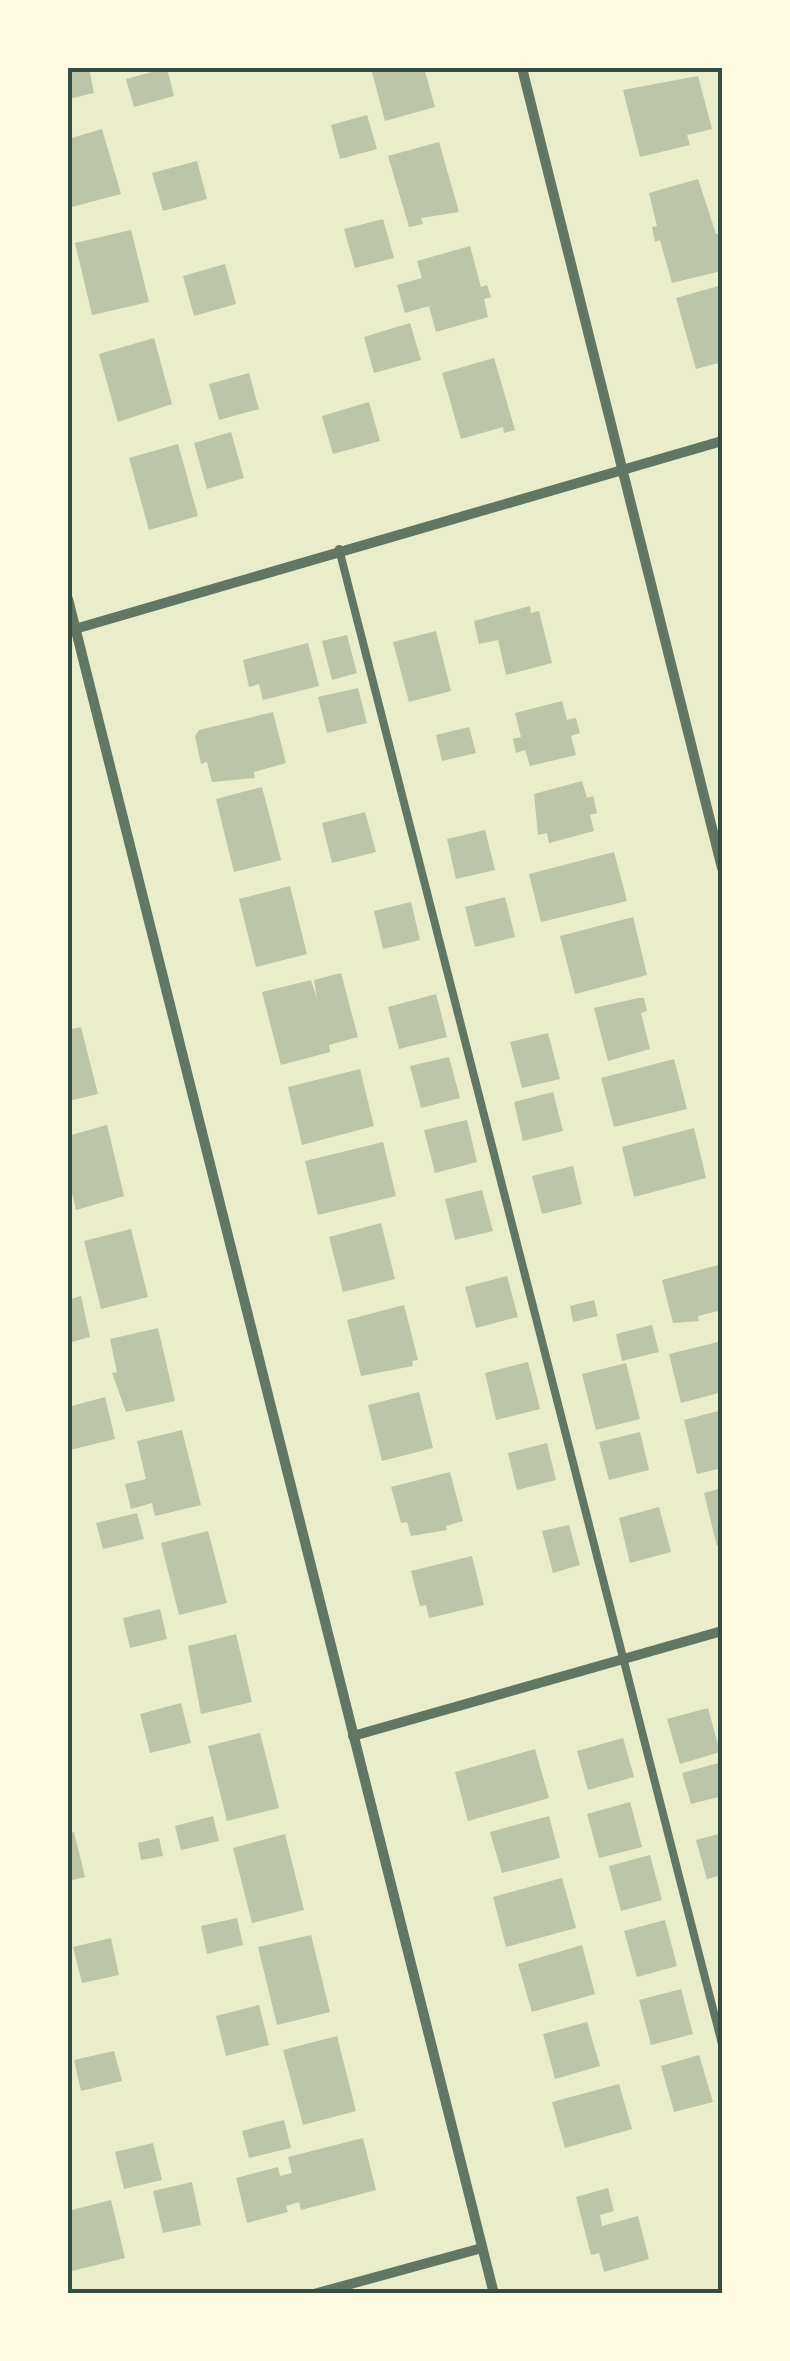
<svg xmlns="http://www.w3.org/2000/svg" width="790" height="2361" font-family="Karla,sans-serif">
<style>
.building{fill:#bcc5a7}
.lines{fill:none;stroke-linecap:round;stroke-linejoin:round}
.service{stroke:#617663;stroke-width:8}
.minor{stroke:#617663;stroke-width:10}
.neatline{fill:none;stroke:#344e41;stroke-width:4}
</style>
<rect width="100%" height="100%" fill="#e9edc9"/>
<g class="building">
<polygon points="68,68 89,68 94,93 68,99"/>
<polygon points="167,68 174,96 134,107 126,79"/>
<polygon points="371,68 424,68 435,107 385,121"/>
<polygon points="698,76 712,129 687,135 690,145 640,157 623,90"/>
<polygon points="367,115 377,149 340,159 331,125"/>
<polygon points="102,129 121,194 68,208 68,139"/>
<polygon points="439,142 459,212 421,218 423,224 409,227 388,156"/>
<polygon points="197,161 207,199 163,211 152,173"/>
<polygon points="698,179 716,234 722,233 721,271 672,283 660,240 655,242 652,227 657,226 649,193"/>
<polygon points="383,219 394,258 355,268 344,229"/>
<polygon points="131,230 149,302 92,315 75,243"/>
<polygon points="470,246 481,287 487,285 491,297 484,299 488,317 436,332 429,306 405,313 397,285 422,278 417,261"/>
<polygon points="225,264 236,304 194,316 183,276"/>
<polygon points="722,285 722,362 696,369 676,298"/>
<polygon points="410,323 421,360 374,373 364,337"/>
<polygon points="154,338 172,404 118,422 99,354"/>
<polygon points="494,358 515,430 504,433 503,427 461,439 442,373"/>
<polygon points="249,373 259,409 219,420 209,384"/>
<polygon points="369,402 380,441 333,454 322,416"/>
<polygon points="231,432 244,478 207,489 194,443"/>
<polygon points="178,444 198,516 149,530 129,458"/>
<polygon points="530,606 531,613 539,611 552,663 506,675 498,640 479,644 474,621"/>
<polygon points="436,631 451,691 409,702 393,642"/>
<polygon points="347,635 357,673 332,680 322,641"/>
<polygon points="308,643 319,686 263,700 259,684 249,687 243,660"/>
<polygon points="358,688 367,723 327,733 318,697"/>
<polygon points="562,701 567,720 576,718 580,733 571,736 576,755 530,766 525,750 516,753 513,739 521,737 515,713"/>
<polygon points="273,712 286,763 254,772 255,778 212,782 207,762 201,764 195,736 199,730"/>
<polygon points="469,727 476,753 442,761 436,735"/>
<polygon points="582,781 587,798 593,796 597,813 590,815 594,831 549,843 547,833 538,835 534,794"/>
<polygon points="262,787 281,860 234,872 216,799"/>
<polygon points="365,812 376,852 332,863 322,823"/>
<polygon points="485,830 495,870 456,879 447,839"/>
<polygon points="614,852 627,901 541,922 529,874"/>
<polygon points="290,886 307,954 256,967 239,899"/>
<polygon points="505,897 515,937 475,947 465,907"/>
<polygon points="411,902 420,940 383,949 374,911"/>
<polygon points="633,917 647,975 575,994 560,936"/>
<polygon points="341,973 358,1037 329,1045 330,1052 281,1065 262,992 311,980 317,999 314,980"/>
<polygon points="436,994 447,1037 399,1049 388,1007"/>
<polygon points="638,998 644,998 647,1011 641,1013 650,1049 608,1061 594,1008"/>
<polygon points="81,1027 98,1094 68,1101 68,1030"/>
<polygon points="548,1033 560,1079 522,1088 510,1042"/>
<polygon points="449,1057 460,1098 421,1108 410,1066"/>
<polygon points="674,1059 687,1109 614,1127 601,1078"/>
<polygon points="360,1069 374,1126 302,1145 288,1087"/>
<polygon points="553,1092 563,1131 523,1141 514,1102"/>
<polygon points="467,1120 477,1162 435,1173 424,1130"/>
<polygon points="107,1125 124,1196 76,1210 68,1176 68,1136"/>
<polygon points="694,1128 706,1178 634,1197 622,1147"/>
<polygon points="383,1142 396,1196 318,1215 305,1161"/>
<polygon points="573,1166 582,1204 542,1214 532,1176"/>
<polygon points="482,1190 493,1231 455,1240 445,1199"/>
<polygon points="381,1223 395,1279 343,1292 329,1237"/>
<polygon points="131,1229 148,1297 101,1309 84,1241"/>
<polygon points="722,1264 722,1310 698,1316 699,1321 673,1323 662,1280"/>
<polygon points="507,1276 518,1317 476,1328 465,1287"/>
<polygon points="81,1296 90,1337 68,1343 68,1300"/>
<polygon points="594,1300 598,1316 573,1322 570,1306"/>
<polygon points="404,1305 418,1360 412,1361 413,1366 361,1376 347,1320"/>
<polygon points="652,1325 659,1352 622,1361 616,1334"/>
<polygon points="158,1328 175,1401 126,1412 112,1373 117,1372 110,1339"/>
<polygon points="722,1341 722,1392 681,1403 669,1354"/>
<polygon points="528,1362 540,1409 496,1420 485,1373"/>
<polygon points="626,1363 640,1419 596,1430 582,1374"/>
<polygon points="419,1392 433,1448 382,1461 368,1405"/>
<polygon points="105,1397 115,1439 70,1450 68,1407"/>
<polygon points="722,1410 722,1468 697,1474 684,1420"/>
<polygon points="182,1430 201,1505 155,1516 152,1503 131,1509 125,1484 146,1479 137,1441"/>
<polygon points="640,1432 649,1470 609,1480 599,1442"/>
<polygon points="547,1443 556,1480 517,1490 508,1453"/>
<polygon points="450,1472 463,1521 446,1526 447,1530 411,1536 407,1522 401,1523 391,1487"/>
<polygon points="722,1488 722,1545 717,1546 704,1493"/>
<polygon points="659,1507 671,1552 630,1563 619,1518"/>
<polygon points="137,1513 144,1539 103,1549 96,1523"/>
<polygon points="569,1525 580,1565 553,1573 542,1531"/>
<polygon points="208,1531 227,1603 179,1615 161,1543"/>
<polygon points="472,1556 484,1605 429,1618 426,1605 420,1606 411,1571"/>
<polygon points="160,1609 167,1639 130,1648 123,1618"/>
<polygon points="236,1634 252,1702 201,1714 188,1646"/>
<polygon points="181,1703 191,1743 150,1753 140,1714"/>
<polygon points="708,1708 720,1752 680,1764 667,1719"/>
<polygon points="260,1733 279,1808 227,1821 208,1746"/>
<polygon points="623,1738 634,1777 588,1790 577,1751"/>
<polygon points="535,1749 549,1798 468,1821 455,1772"/>
<polygon points="722,1762 722,1796 691,1804 682,1773"/>
<polygon points="630,1802 642,1847 599,1858 587,1814"/>
<polygon points="213,1816 219,1841 181,1850 175,1826"/>
<polygon points="549,1816 560,1858 502,1873 490,1832"/>
<polygon points="74,1832 85,1877 68,1881 68,1834"/>
<polygon points="722,1833 722,1875 707,1879 696,1840"/>
<polygon points="285,1834 304,1910 252,1923 233,1848"/>
<polygon points="159,1838 163,1856 141,1860 138,1843"/>
<polygon points="650,1855 662,1900 621,1911 609,1866"/>
<polygon points="562,1878 576,1928 506,1947 493,1897"/>
<polygon points="237,1918 243,1945 207,1954 201,1926"/>
<polygon points="665,1920 677,1966 637,1977 624,1931"/>
<polygon points="311,1935 330,2012 277,2025 258,1947"/>
<polygon points="111,1938 119,1975 82,1983 73,1947"/>
<polygon points="582,1945 595,1994 532,2012 518,1964"/>
<polygon points="681,1989 693,2034 651,2045 639,2000"/>
<polygon points="259,2005 269,2045 226,2056 216,2016"/>
<polygon points="587,2022 600,2066 555,2079 543,2034"/>
<polygon points="337,2036 356,2111 303,2125 283,2050"/>
<polygon points="114,2051 122,2081 81,2091 74,2060"/>
<polygon points="699,2055 713,2102 674,2112 661,2066"/>
<polygon points="619,2084 632,2129 565,2148 552,2102"/>
<polygon points="284,2120 291,2148 249,2158 242,2131"/>
<polygon points="363,2138 376,2190 301,2210 299,2202 286,2206 288,2212 247,2223 236,2178 278,2167 280,2176 292,2173 288,2157"/>
<polygon points="153,2143 162,2180 124,2189 115,2152"/>
<polygon points="192,2182 201,2225 163,2233 153,2191"/>
<polygon points="608,2188 614,2211 600,2215 602,2226 638,2216 649,2259 604,2272 599,2253 591,2255 576,2197"/>
<polygon points="111,2200 125,2258 68,2272 68,2211"/>
</g>
<g class="lines">
<polyline class="service" points="339,549 722,2044"/>
<g class="minor">
<polyline points="522,68 722,868"/>
<polyline points="68,599 494,2294"/>
<polyline points="68,631 722,441"/>
<polyline points="353,1736 722,1631"/>
<polyline points="314,2294 482,2248"/>
</g>
</g>
<rect width="790" height="2361" fill="none" stroke="#fefae0" stroke-width="140"/>
<rect x="70" y="70" width="650" height="2221" class="neatline"/>
</svg>
